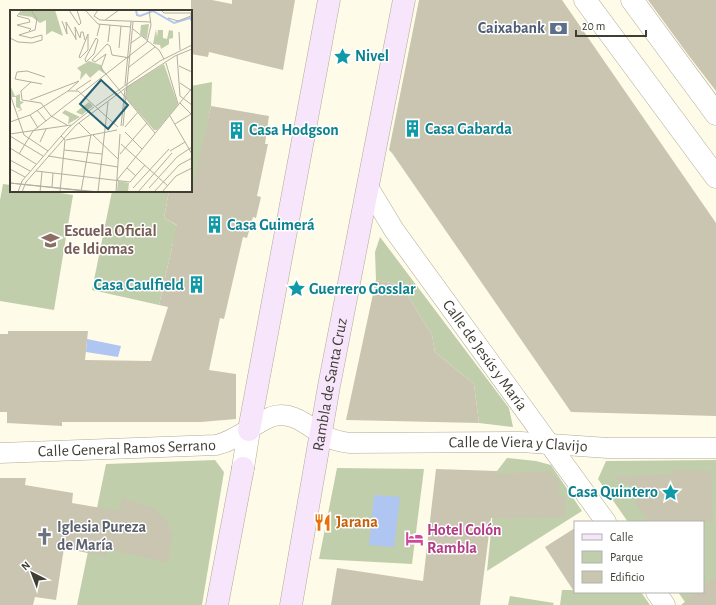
<svg xmlns="http://www.w3.org/2000/svg" width="716" height="605" font-family="'Alegreya Sans',sans-serif">
<style>
.green{fill:#c1ceac}
.water{fill:#b0c6f2}
.building{fill:#cac5b0}
.lines{fill:none;stroke-linecap:round;stroke-linejoin:round}
.minor-casing{stroke:#b0aa96;stroke-width:21}
.tertiary-casing{stroke:#b0aa96;stroke-width:23}
.secondary-casing{stroke:#b0aa96;stroke-width:23}
.minor{stroke:#fff;stroke-width:20}
.tertiary{stroke:#fff;stroke-width:22}
.secondary{stroke:#f7e5fc;stroke-width:22}
.labels{text-anchor:middle;dominant-baseline:central;stroke-width:3;stroke-linejoin:round;paint-order:stroke}
.service-label{font-size:16px;font-weight:bold;fill:#4e5e75;stroke:#fff;text-anchor:end}
.culture-label{font-size:16px;font-weight:bold;fill:#0d838f;stroke:#fff;text-anchor:start}
.education-label{font-size:16px;font-weight:bold;fill:#785e54;stroke:#fff;text-anchor:start}
.street-label{font-size:16px;fill:#3f3d34;stroke:#fff}
.food-label{font-size:16px;font-weight:bold;fill:#c56008;stroke:#fff;text-anchor:start}
.worship-label{font-size:16px;font-weight:bold;fill:#5b616d;stroke:#fff;text-anchor:start}
.hotel-label{font-size:16px;font-weight:bold;fill:#b23c85;stroke:#fff;text-anchor:start}
.inset-river{fill:none;stroke:#b0c6f2;stroke-width:2}
.inset-road{fill:none;stroke:#b2afa1;stroke-width:1}
.view{fill:#236278;fill-opacity:0.15;stroke:#236278;stroke-width:2}
.inset-edge{fill:none;stroke:#3f3d34;stroke-width:2}
</style>
<rect width="100%" height="100%" fill="#fffbe9"/>
<g class="green">
<polygon points="212,82 211,106 193,194 191,191 191,86"/>
<polygon points="3,184 11,185 11,191 49,191 73,195 54,310 0,301 0,200"/>
<polygon points="112,191 169,191 164,218 189,232 186,246 173,243 159,305 92,290"/>
<polygon points="380,237 509,408 513,427 479,423 474,384 435,352 432,335 401,285 376,280 375,252"/>
<polygon points="507,458 536,461 551,465 582,511 487,571 497,471"/>
<polygon points="215,460 224,472 202,605 77,605 106,464"/>
<polygon points="716,460 716,587 685,602 678,592 703,592 703,522 628,522 598,479 606,461"/>
<polygon points="337,468 424,469 412,564 319,559"/>
<polygon points="562,590 575,590 575,592 641,592 650,605 560,605"/>
<polygon points="510,596 554,603 553,605 508,605"/>
</g>
<g class="water">
<polygon points="87,339 121,346 118,357 86,352"/>
<polygon points="374,495 400,497 394,547 369,545"/>
</g>
<g class="building">
<polygon points="191,0 212,0 232,4 232,0 295,0 283,70 209,52 208,57 191,54"/>
<polygon points="419,0 562,0 716,223 716,416 571,412 392,153 389,150"/>
<polygon points="648,0 716,0 716,91 689,56"/>
<polygon points="211,106 269,116 265,144 268,144 257,196 261,197 256,218 253,217 247,238 243,237 224,319 220,318 209,370 236,374 236,419 201,422 62,422 62,426 7,423 7,412 0,412 0,334 8,334 8,331 88,331 85,360 151,361 168,307 159,305 177,225 164,218 169,191 192,191"/>
<polygon points="376,280 401,285 432,335 435,352 474,384 479,423 346,420"/>
<polygon points="436,469 497,471 497,474 549,471 559,480 558,496 565,496 565,517 491,518 480,605 331,605 337,568 423,581"/>
<polygon points="673,470 711,471 713,522 649,522 635,502 646,493 613,477 673,474"/>
<polygon points="0,478 26,478 25,485 73,493 72,503 119,511 122,498 154,508 169,523 169,530 173,531 168,563 107,549 106,557 64,548 56,600 35,597 33,605 0,605"/>
<polygon points="575,528 575,593 545,547"/>
<polygon points="716,577 716,605 681,605 697,592 703,592 703,587"/>
</g>
<g class="lines">
<defs>
<g id="minor">
<path id="s1" d="M 368,187 L 394,230 L 606,522"/>
<path id="s2" d="M 0,453 L 216,445 C 238,440 251,425 271,417 C 290,410 306,424 321,434 C 330,439 340,442 350,443 L 521,442 L 608,448 L 716,448"/>
<polyline points="656,592 665,605"/>
</g>
<g id="tertiary">
<polyline points="585,0 716,177"/>
<polyline points="632,0 716,114"/>
<polyline points="243,468 249,430"/>
</g>
<g id="secondary">
<polyline points="249,430 329,0"/>
<polyline points="217,605 243,468"/>
<path id="s3" d="M 291,605 L 329,386 L 404,0"/>
</g>
</defs>
<use href="#minor" class="minor-casing"/>
<use href="#tertiary" class="tertiary-casing"/>
<use href="#secondary" class="secondary-casing"/>
<use href="#minor" class="minor"/>
<use href="#tertiary" class="tertiary"/>
<use href="#secondary" class="secondary"/>
</g>
<defs>
<symbol id="bank-bare" viewBox="-9 -9 18 18"><path d="M-6-4H6V4H-6ZM0-2.3a2.3 2.3 0 1 0 0 4.6a2.3 2.3 0 1 0 0-4.6Z" fill="#5c6f8a" stroke="#fff" stroke-width="2.5" paint-order="stroke"/></symbol>
<symbol id="sight-bare" viewBox="-9 -9 18 18"><path d="M0-6L1.8-2.2L6-1.7L2.9 1.2L3.7 5.4L0 3.3L-3.7 5.4L-2.9 1.2L-6-1.7L-1.8-2.2Z" fill="#0f9aa8" stroke="#fff" stroke-width="2.5" paint-order="stroke"/></symbol>
<symbol id="building-bare" viewBox="-9 -9 18 18"><path d="M-4-6H4V6H1V3H-1V6H-4ZM-2.5-4.3h1.7v1.8h-1.7ZM.8-4.3h1.7v1.8H.8ZM-2.5-1h1.7V.8h-1.7ZM.8-1h1.7V.8H.8Z" fill="#0f9aa8" stroke="#fff" stroke-width="2.5" paint-order="stroke"/></symbol>
<symbol id="university-bare" viewBox="-9 -9 18 18"><path d="M0-5L7-2L0 1L-7-2ZM-4 1L0 2.5L4 1V4Q0 6-4 4Z" fill="#8d6e63" stroke="#fff" stroke-width="2.5" paint-order="stroke"/></symbol>
<symbol id="restaurant-bare" viewBox="-9 -9 18 18"><path d="M-5-6h1v4h1v-4h1v4h1v-4h1v5L-1.5 .5V6h-2V.5L-5-1ZM5-6V6H3V1.5H1.5Q1.5-4 5-6Z" fill="#e8710a" stroke="#fff" stroke-width="2.5" paint-order="stroke"/></symbol>
<symbol id="church-bare" viewBox="-9 -9 18 18"><path d="M-1.2-6h2.4v3.5h3.3v2.4h-3.3V6h-2.4V-.1h-3.3v-2.4h3.3Z" fill="#6b7280" stroke="#fff" stroke-width="2.5" paint-order="stroke"/></symbol>
<symbol id="hotel-bare" viewBox="-9 -9 18 18"><path d="M-6-4.5h1.5V1H6V5H4.5V3h-9V5H-6ZM-4 0a1.8 1.8 0 1 1 3.6 0ZM.5 0V-2.5h3Q6-2.5 6 0Z" fill="#d1479c" stroke="#fff" stroke-width="2.5" paint-order="stroke"/></symbol>
</defs>
<g fill-rule="evenodd">
<use href="#bank-bare" x="546" y="16" width="25" height="25"/>
<use href="#sight-bare" x="330" y="44" width="25" height="25"/>
<use href="#building-bare" x="400" y="116" width="25" height="25"/>
<use href="#building-bare" x="224" y="118" width="25" height="25"/>
<use href="#building-bare" x="202" y="212" width="25" height="25"/>
<use href="#university-bare" x="38" y="228" width="25" height="25"/>
<use href="#building-bare" x="184" y="272" width="25" height="25"/>
<use href="#sight-bare" x="284" y="276" width="25" height="25"/>
<use href="#sight-bare" x="658" y="480" width="25" height="25"/>
<use href="#restaurant-bare" x="310" y="510" width="25" height="25"/>
<use href="#church-bare" x="32" y="524" width="25" height="25"/>
<use href="#hotel-bare" x="402" y="526" width="25" height="25"/>
</g>
<g class="labels">
<g class="service-label">
<text x="545" y="28">Caixabank</text>
</g>
<g class="culture-label">
<text x="355" y="56">Nivel</text>
<text x="425" y="129">Casa Gabarda</text>
<text x="249" y="130">Casa Hodgson</text>
<text x="227" y="225">Casa Guimerá</text>
<text x="184" y="285" text-anchor="end">Casa Caulfield</text>
<text x="309" y="289">Guerrero Gosslar</text>
<text x="658" y="492" text-anchor="end">Casa Quintero</text>
</g>
<g class="education-label">
<text x="64" y="231">Escuela Oficial<tspan x="64" dy="18">de Idiomas</tspan></text>
</g>
<g class="street-label">
<text stroke="none"><textPath href="#s1" startOffset="205">Calle de Jesús y María</textPath></text>
<text stroke="none"><textPath href="#s3" startOffset="224">Rambla de Santa Cruz</textPath></text>
<text stroke="none"><textPath href="#s2" startOffset="532">Calle de Viera y Clavijo</textPath></text>
<text stroke="none"><textPath href="#s2" startOffset="127">Calle General Ramos Serrano</textPath></text>
</g>
<g class="food-label">
<text x="336" y="522">Jarana</text>
</g>
<g class="worship-label">
<text x="57" y="527">Iglesia Pureza<tspan x="57" dy="18">de María</tspan></text>
</g>
<g class="hotel-label">
<text x="427" y="530">Hotel Colón<tspan x="427" dy="18">Rambla</tspan></text>
</g>
</g>
<g transform="translate(10 10)">
<rect width="182" height="182" fill="#fffbe9"/>
<path d="M 13,0 L 45,0 L 53,26 L 42,21 L 36,25 L 36,10 L 30,13 L 22,7 L 8,5 ZM 139,14 L 137,28 L 136,29 L 130,24 L 131,15 ZM 146,19 L 147,27 L 148,20 L 153,20 L 153,28 L 157,29 L 159,20 L 163,21 L 163,28 L 159,29 L 159,34 L 151,39 L 150,35 L 143,34 ZM 79,51 L 91,55 L 95,64 L 89,60 L 80,68 L 76,63 L 70,70 L 71,62 L 67,58 ZM 154,54 L 168,95 L 147,120 L 144,120 L 116,88 L 117,77 ZM 0,75 L 5,86 L 10,84 L 10,91 L 14,92 L 10,95 L 12,100 L 7,102 L 11,99 L 6,97 L 6,87 L 0,87 ZM 79,92 L 83,96 L 72,105 L 66,102 ZM 55,100 L 70,107 L 58,114 L 59,107 L 52,103 ZM 108,171 L 119,173 L 118,182 L 107,181 Z" fill="#c1ceac"/>
<path class="inset-river" d="M 126,0 L 127,5 L 130,6 L 143,1 L 164,13 L 180,8 L 182,11"/>
<path class="inset-road" d="M 12,0 L 7,6 L 19,9 L 20,12 L 7,15 L 21,19 L 19,21M 59,0 L 69,15 L 71,13 L 67,0M 75,0 L 88,14 L 121,17M 88,0 L 84,6 L 90,10 L 141,12M 151,0 L 154,3 L 181,3 L 181,6 L 168,11 L 158,8M 95,10 L 109,0M 52,11 L 57,24 L 56,12 L 66,29M 123,19 L 149,40 L 154,49M 169,22 L 170,40M 78,24 L 78,40 L 70,48 L 69,47 ZM 87,26 L 90,14M 0,28 L 8,32 L 22,33 L 32,30 L 32,25 L 21,28 L 9,25 L 25,20 L 27,9 L 21,0M 86,28 L 88,30 L 84,44 L 76,52 L 75,49 ZM 66,30 L 65,17 L 70,28 L 71,22 L 73,22 L 75,30M 98,32 L 100,15M 121,33 L 131,26M 109,38 L 111,16M 167,45 L 170,86 L 182,95M 120,48 L 102,45 L 100,36 L 97,34 L 82,50 L 85,52 L 96,44 L 91,58 L 145,123M 156,53 L 168,94M 169,56 L 182,62M 119,57 L 145,37M 21,72 L 5,69 L 7,62 L 17,61 L 35,67M 170,73 L 182,81M 32,74 L 21,72 L 11,81 L 12,90 L 31,93 L 41,106 L 57,115M 115,75 L 121,12M 66,80 L 81,70M 58,81 L 68,81 L 108,117M 1,87 L 14,125 L 38,141M 170,93 L 181,104M 86,96 L 150,51 L 182,35M 27,100 L 36,111M 20,105 L 28,118M 160,106 L 182,144M 0,112 L 20,105 L 58,81 L 69,71 L 20,90M 69,113 L 80,124M 165,114 L 181,104M 111,116 L 115,79M 113,116 L 123,12M 115,117 L 128,102M 115,122 L 132,139M 0,124 L 61,115M 83,125 L 108,149M 0,126 L 33,146M 56,130 L 107,120M 30,132 L 36,119M 111,134 L 158,176M 0,138 L 26,154M 54,140 L 92,144M 160,141 L 175,132M 9,144 L 23,121 L 137,32 L 141,15 L 139,0M 110,144 L 137,113M 38,146 L 108,157M 0,150 L 20,161M 117,158 L 126,166M 0,159 L 15,167M 26,161 L 120,172M 107,170 L 182,78M 120,172 L 135,155M 0,173 L 89,182M 0,173 L 83,182M 42,177 L 43,163M 123,178 L 159,139M 139,178 L 167,147 L 182,137M 8,182 L 12,171 L 58,118 L 84,97M 12,182 L 16,172 L 66,115 L 117,77 L 165,46 L 182,39M 30,182 L 32,162M 50,182 L 55,130 L 51,126M 71,182 L 81,124M 88,182 L 98,92M 106,182 L 110,124M 128,182 L 162,143M 144,182 L 169,155 L 182,148M 152,182 L 166,166 L 182,158"/>
<path class="view" d="M 91,70 L 118,95 L 98,119 L 70,94 Z"/>
<rect width="182" height="182" class="inset-edge"/>
</g>
<rect x="574" y="521" width="130" height="72" fill="#ffffff" stroke="#b2b1ae"/>
<rect x="582" y="534" width="20" height="6" fill="#f7e5fc" stroke="#b2b1ae"/>
<text x="610" y="541" font-size="12" fill="#3f3d34">Calle</text>
<rect x="582" y="551" width="20" height="12" fill="#c1ceac" stroke="#b2b1ae"/>
<text x="610" y="561" font-size="12" fill="#3f3d34">Parque</text>
<rect x="582" y="571" width="20" height="12" fill="#cac5b0" stroke="#b2b1ae"/>
<text x="610" y="581" font-size="12" fill="#3f3d34">Edificio</text>
<g transform="translate(32 573) rotate(318)" stroke="#ffffff" stroke-width="3" paint-order="stroke">
<path d="M0-3L7 15L0 10L-7 15Z" fill="#3f3d34"/>
<text y="-6" font-size="11" font-weight="bold" text-anchor="middle" fill="#3f3d34">N</text>
</g>
<path d="M576 30v6h70v-6" fill="none" stroke="#3f3d34" stroke-width="2"/>
<text x="582" y="30" font-size="12" fill="#3f3d34" stroke="#ffffff" stroke-width="3" paint-order="stroke">20 m</text>
</svg>
